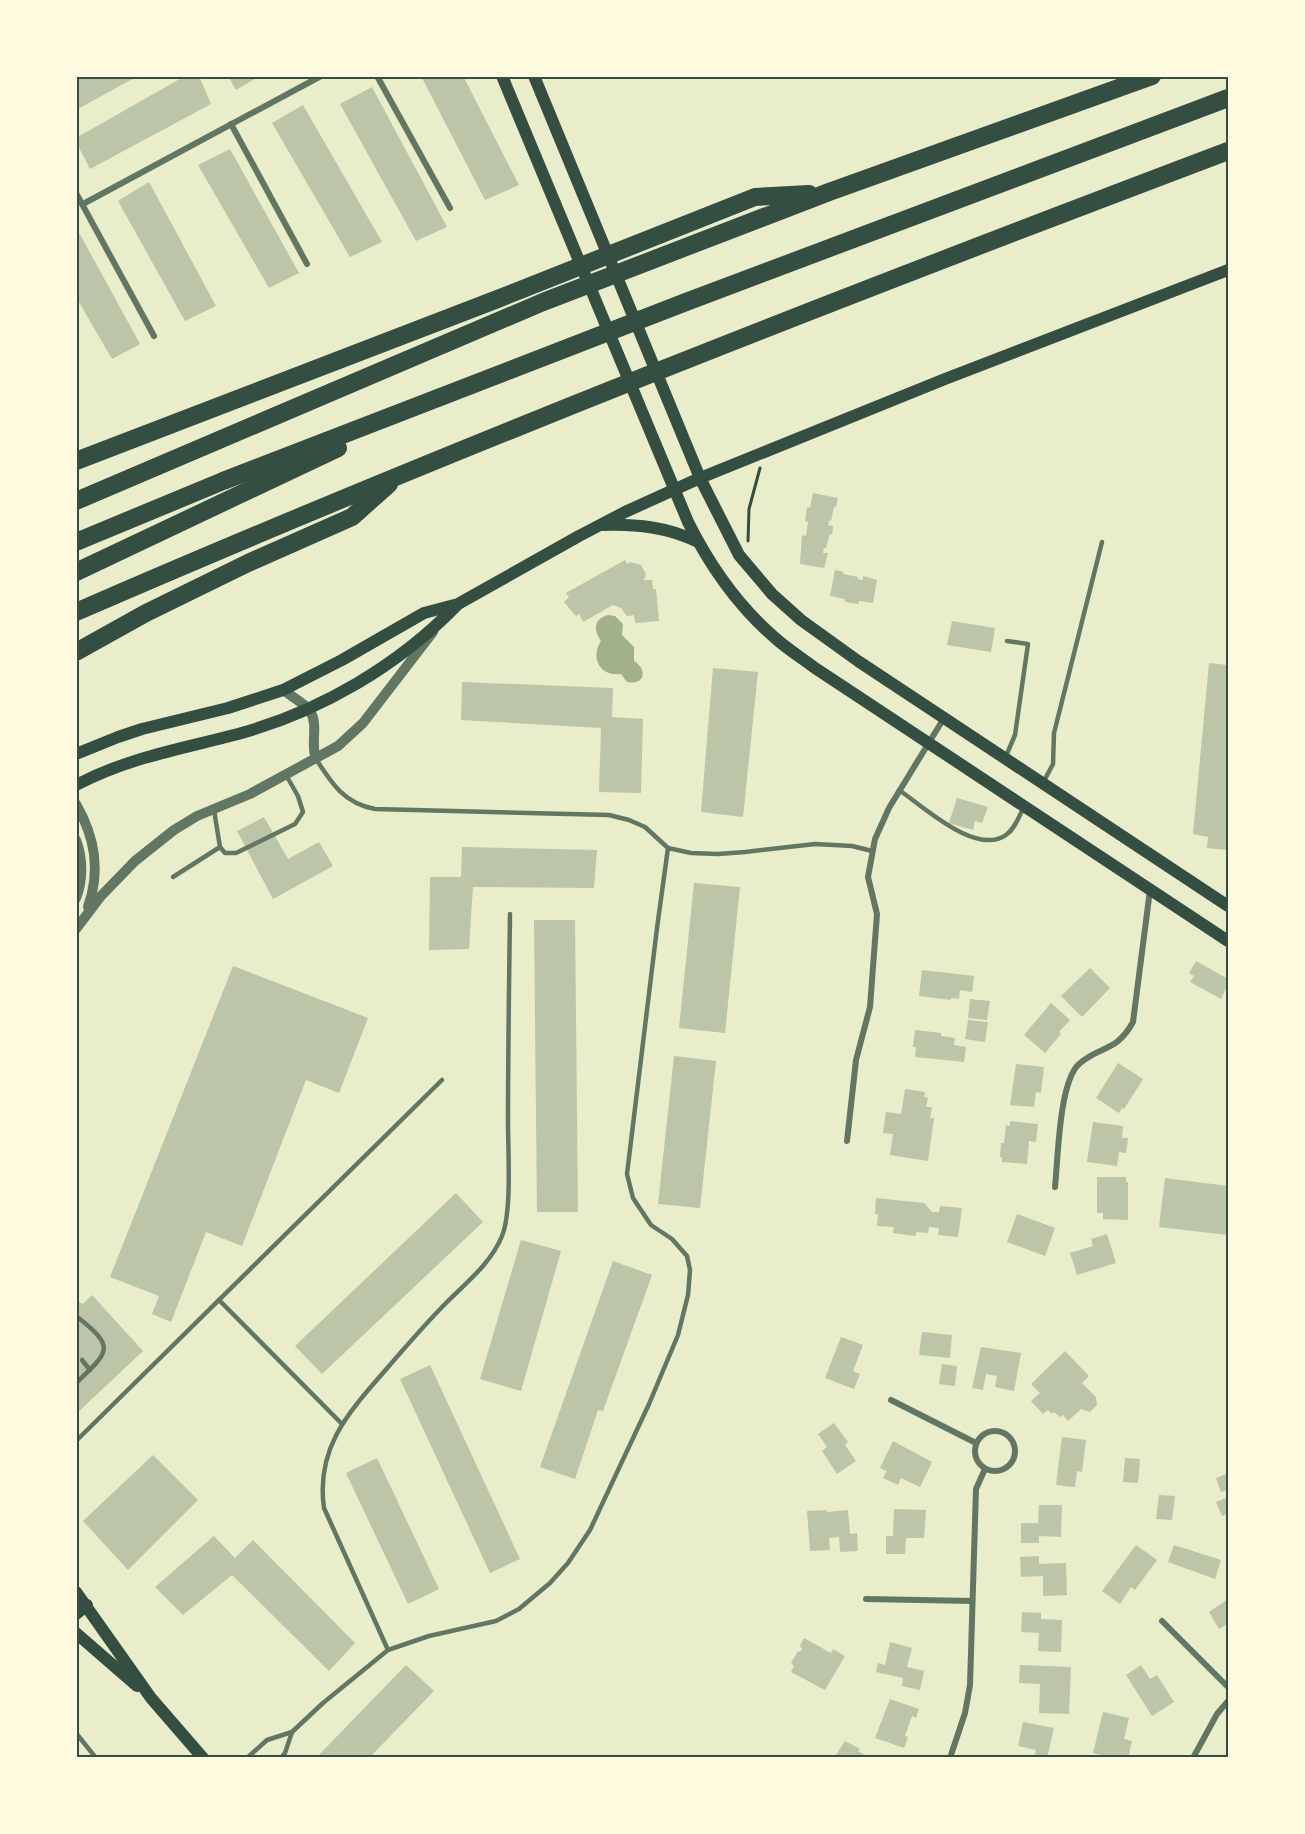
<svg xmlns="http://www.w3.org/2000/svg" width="1305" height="1834" font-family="'Work Sans',sans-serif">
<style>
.water{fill:#a3b18a}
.building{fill:#bcc5a7}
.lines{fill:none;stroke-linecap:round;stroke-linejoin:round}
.path{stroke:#344e41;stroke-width:3}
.service{stroke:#617663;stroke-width:4.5}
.minor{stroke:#617663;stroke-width:6}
.tertiary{stroke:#617663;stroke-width:10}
.secondary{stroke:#344e41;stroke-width:12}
.motorway{stroke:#344e41;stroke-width:18}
.neatline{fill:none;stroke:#344e41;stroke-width:2}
</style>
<rect width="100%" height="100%" fill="#e9edc9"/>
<path class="water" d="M 608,615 L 615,616 L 623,624 L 622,635 L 634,647 L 634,661 C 648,669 645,686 627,682 L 621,674 C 600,677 590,658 601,641 C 593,629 594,619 608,615 Z"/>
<g class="building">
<polygon points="76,76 138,76 76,110"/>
<polygon points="185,76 199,76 211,104 90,169 76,142 76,138"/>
<polygon points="228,76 260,76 236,90"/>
<polygon points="421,76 463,76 519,185 485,200"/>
<polygon points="372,87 447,227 416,241 340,104"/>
<polygon points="303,105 382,242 350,257 272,123"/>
<polygon points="230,149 299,273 269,288 198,165"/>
<polygon points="149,182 216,306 185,321 118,201"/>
<polygon points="76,227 140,344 112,359 76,297"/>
<polygon points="813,493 838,498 836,507 834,507 831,521 829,520 828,525 833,526 832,535 830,534 826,548 824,548 823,553 828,553 824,568 800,564 802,535 806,536 808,522 805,521 807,507 810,508"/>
<polygon points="625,560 627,564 630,562 641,565 646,574 644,580 652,580 653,589 656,589 659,621 635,623 634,615 627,616 621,608 613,605 583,622 579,614 576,616 564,602 569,597 566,593"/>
<polygon points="835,570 844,572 843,574 858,577 858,579 863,580 863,576 877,580 873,603 859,601 859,604 845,602 845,599 830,596"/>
<polygon points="952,621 995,628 991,652 947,645"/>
<polygon points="1209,663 1228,665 1228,850 1207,848 1208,837 1193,834"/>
<polygon points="713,668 758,672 743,817 701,812"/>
<polygon points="462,682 613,688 612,717 643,719 641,793 599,792 601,728 461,720"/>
<polygon points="957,798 988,807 982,823 975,821 973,830 949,823"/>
<polygon points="264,817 288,859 319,842 333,866 273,899 237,831"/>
<polygon points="462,847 597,850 594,888 473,887 469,949 429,950 430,877 461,877"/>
<polygon points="694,883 740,887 725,1033 679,1028"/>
<polygon points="534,920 575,920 578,1212 537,1212"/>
<polygon points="1196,961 1228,979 1228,984 1221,999 1190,982 1194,976 1189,973"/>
<polygon points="233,966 368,1018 339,1093 306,1080 242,1246 206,1232 171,1322 152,1314 159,1296 110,1277"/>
<polygon points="1090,968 1110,988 1082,1017 1061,996"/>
<polygon points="922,970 974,976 972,992 960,990 959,999 951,998 951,1000 919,996"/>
<polygon points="970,999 990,1001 987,1020 968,1018"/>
<polygon points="1051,1003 1070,1020 1059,1032 1061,1034 1045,1053 1024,1035"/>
<polygon points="968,1020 988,1022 985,1042 965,1039"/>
<polygon points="915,1030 941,1033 941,1036 955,1038 954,1045 966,1047 964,1062 915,1057 916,1047 913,1047"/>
<polygon points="674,1056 716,1061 700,1208 658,1204"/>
<polygon points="1118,1063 1143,1079 1124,1109 1122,1108 1119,1113 1096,1098"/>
<polygon points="1016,1064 1044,1067 1041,1093 1036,1092 1034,1107 1010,1105"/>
<polygon points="905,1089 925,1092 924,1097 928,1098 926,1107 932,1107 930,1118 934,1118 928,1161 890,1155 893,1134 883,1133 886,1112 901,1114"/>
<polygon points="1010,1121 1038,1124 1036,1142 1029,1141 1027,1164 1002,1162 1002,1157 1000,1157 1001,1143 1004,1143 1006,1125 1010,1126"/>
<polygon points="1093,1122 1123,1126 1122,1138 1128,1138 1126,1153 1119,1152 1117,1166 1087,1162"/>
<polygon points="1097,1177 1126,1177 1126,1182 1128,1182 1128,1220 1103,1219 1103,1213 1097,1213"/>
<polygon points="1165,1178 1228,1186 1228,1235 1159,1227"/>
<polygon points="456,1193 483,1222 322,1374 295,1346"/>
<polygon points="876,1198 924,1203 932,1212 939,1212 940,1206 962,1208 958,1237 938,1235 939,1228 929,1227 928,1233 916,1232 916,1236 893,1233 894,1227 877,1226 878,1214 875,1214"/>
<polygon points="1017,1214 1055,1228 1045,1256 1007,1242"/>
<polygon points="1107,1234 1116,1263 1077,1275 1070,1253 1093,1246 1091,1239"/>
<polygon points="521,1240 561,1251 521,1391 480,1379"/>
<polygon points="613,1261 652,1275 603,1411 598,1410 575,1479 540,1467"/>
<polygon points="92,1295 143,1351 76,1414 76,1301 83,1304"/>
<polygon points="922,1332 952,1335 950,1358 919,1355"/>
<polygon points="841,1337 863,1345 853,1371 860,1374 854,1389 825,1378"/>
<polygon points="981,1347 1021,1353 1014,1391 995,1387 997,1376 986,1374 983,1390 972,1388"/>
<polygon points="1065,1351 1089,1376 1082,1383 1096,1397 1097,1405 1090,1412 1081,1409 1068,1421 1063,1415 1060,1417 1054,1412 1052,1414 1048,1410 1043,1414 1031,1401 1040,1393 1031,1384"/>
<polygon points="942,1364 957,1366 955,1386 939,1384"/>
<polygon points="430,1365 520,1559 490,1573 400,1379"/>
<polygon points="834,1423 848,1442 845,1445 856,1461 837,1474 822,1451 827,1447 818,1434"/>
<polygon points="1062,1437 1086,1440 1082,1472 1077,1471 1075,1487 1056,1485"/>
<polygon points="893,1441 932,1462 920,1487 901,1478 898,1485 883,1478 887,1471 880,1468"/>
<polygon points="153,1455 198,1500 128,1570 83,1521"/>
<polygon points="377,1458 439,1589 408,1604 346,1473"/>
<polygon points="1125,1458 1140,1459 1138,1483 1123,1482"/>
<polygon points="1228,1473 1228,1490 1221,1492 1216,1478"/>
<polygon points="1159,1495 1175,1496 1172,1520 1156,1519"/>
<polygon points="1228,1497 1228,1514 1222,1516 1216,1502"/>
<polygon points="1039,1505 1062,1505 1061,1537 1039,1536 1039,1543 1021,1543 1021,1523 1038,1523"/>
<polygon points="894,1509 926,1510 924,1538 906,1538 905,1554 886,1554 886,1536 893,1536"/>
<polygon points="827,1510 827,1512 848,1510 850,1534 857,1533 858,1551 840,1552 839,1537 829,1538 830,1550 810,1551 807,1511"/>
<polygon points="214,1536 235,1558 253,1540 355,1643 329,1671 232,1575 183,1615 155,1587"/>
<polygon points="1136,1545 1157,1560 1135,1590 1131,1587 1120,1604 1102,1591"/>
<polygon points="1174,1545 1221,1560 1215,1579 1168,1562"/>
<polygon points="1039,1556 1039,1564 1066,1563 1067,1595 1043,1596 1043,1576 1021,1577 1020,1557"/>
<polygon points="1228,1599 1228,1629 1226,1625 1219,1629 1209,1612"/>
<polygon points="1022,1612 1041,1613 1041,1619 1062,1620 1061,1652 1038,1651 1039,1633 1021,1632"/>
<polygon points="804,1638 831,1653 833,1649 845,1656 825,1690 791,1672 794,1666 791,1663 798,1651 800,1652 802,1649 800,1646"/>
<polygon points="890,1642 912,1648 907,1667 924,1671 920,1690 902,1686 903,1678 876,1672 878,1663 885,1665"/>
<polygon points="406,1665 434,1691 369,1758 316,1758"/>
<polygon points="1020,1665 1071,1667 1069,1714 1039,1713 1040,1684 1019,1683"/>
<polygon points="1141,1665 1150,1679 1157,1675 1174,1702 1152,1716 1126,1675"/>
<polygon points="890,1699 919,1709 916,1718 912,1716 905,1736 908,1737 904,1748 875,1738"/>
<polygon points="1103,1712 1129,1718 1124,1739 1132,1741 1128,1758 1113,1758 1093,1753"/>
<polygon points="1023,1722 1054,1728 1047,1758 1034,1758 1036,1750 1018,1746"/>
<polygon points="845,1741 860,1749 858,1751 869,1758 841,1758 836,1755"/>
</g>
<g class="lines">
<polyline class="path" points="748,541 749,509 760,468"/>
<g class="service">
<polyline points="1006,756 1015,735 1028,644 1007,641"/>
<path d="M 316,759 C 332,784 344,803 375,809 L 609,815 L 629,820 L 645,827 L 668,848 L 691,853 L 718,854 L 745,852 L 815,844 L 852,846 L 872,851"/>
<polyline points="1044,781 1053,764 1054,733 1102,542"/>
<path d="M 899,790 C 924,807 976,856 1006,835 C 1015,829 1019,816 1024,807"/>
<polyline points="220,847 225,853 236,853 295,824 303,812 298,796 286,775"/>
<polyline points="173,877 220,847 214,810"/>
<polyline points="219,1300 342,1424"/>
<path d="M 76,1316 C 116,1347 110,1351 76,1383"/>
<polyline points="82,1360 90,1370"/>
<polyline points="76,1441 442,1080"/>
<path d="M 388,1650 L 324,1508 C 315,1445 352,1409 389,1366 C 408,1344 427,1322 447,1302 C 467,1282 491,1263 502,1236 C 512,1212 508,1151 508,1123 C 508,1053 509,984 510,914"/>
<polyline points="76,1733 96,1758"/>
<polyline points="247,1758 267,1740 292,1732 323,1703 388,1650 429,1636 496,1621 519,1609 550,1583 568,1563 590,1530 649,1404 678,1335 688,1295 690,1270 687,1256 672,1239 651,1225 633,1198 627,1174 657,928 668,848"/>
<polyline points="281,1758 285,1753 292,1732"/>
</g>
<g class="minor">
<polyline points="377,76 450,208"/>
<polyline points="231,124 307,264"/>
<polyline points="76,193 154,336"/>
<polyline points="83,204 321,76"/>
<polyline points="847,1141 856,1060 870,1007 877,914 868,877 875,839 889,808 944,718"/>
<path d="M 1055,1187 C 1058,1159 1059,1082 1079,1064 C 1100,1045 1116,1053 1133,1022 L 1150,890"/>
<polyline points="891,1400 976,1443"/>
<circle cx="995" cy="1451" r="20"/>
<polyline points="866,1599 972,1601"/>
<polyline points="1162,1621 1228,1687"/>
<polyline points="950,1758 965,1713 970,1685 976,1489 985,1469"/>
<polyline points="1193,1758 1217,1714 1228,1701"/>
</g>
<g class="tertiary">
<path d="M 283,690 C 291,696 304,703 310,711 C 319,725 310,744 316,759"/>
<path d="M 76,804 C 95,837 101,870 88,907"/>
<path d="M 76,840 C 83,858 83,881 76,898"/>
<polyline points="76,929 101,896 135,861 174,830 197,816 250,794 338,746 363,723 433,632"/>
</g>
<g class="secondary">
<path d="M 502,76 L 688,522 C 710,566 737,605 774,637 C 787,649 802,658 815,668 L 1228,941"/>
<polyline points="534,76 700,478 739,555 772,594 801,620 858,661 1228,906"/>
<path d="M 603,525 C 637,524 668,527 698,542"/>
<polyline points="76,754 118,737 142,729 228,708 283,690 342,660 424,613 458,604 579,536 625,512 700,478 945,379 1228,270"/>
<path d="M 76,785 C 130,757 181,749 238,734 C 319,712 398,666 457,605"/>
<polyline points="76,1592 151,1698 203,1758"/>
<polyline points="76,1614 87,1605"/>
<polyline points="76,1633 137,1686"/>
</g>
<g class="motorway">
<polyline points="76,461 495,300 755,197 809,194"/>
<polyline points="76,501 543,302 829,192 1152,76"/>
<polyline points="76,542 223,481 686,302 1228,98"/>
<polyline points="76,572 338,448"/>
<path d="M 76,612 C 456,447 842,297 1228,151"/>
<polyline points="76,652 146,613 248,563 352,517 389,484"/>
</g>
</g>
<rect width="1305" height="1834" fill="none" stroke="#fefae0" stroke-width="156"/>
<rect x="78" y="78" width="1149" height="1678" class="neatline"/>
</svg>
